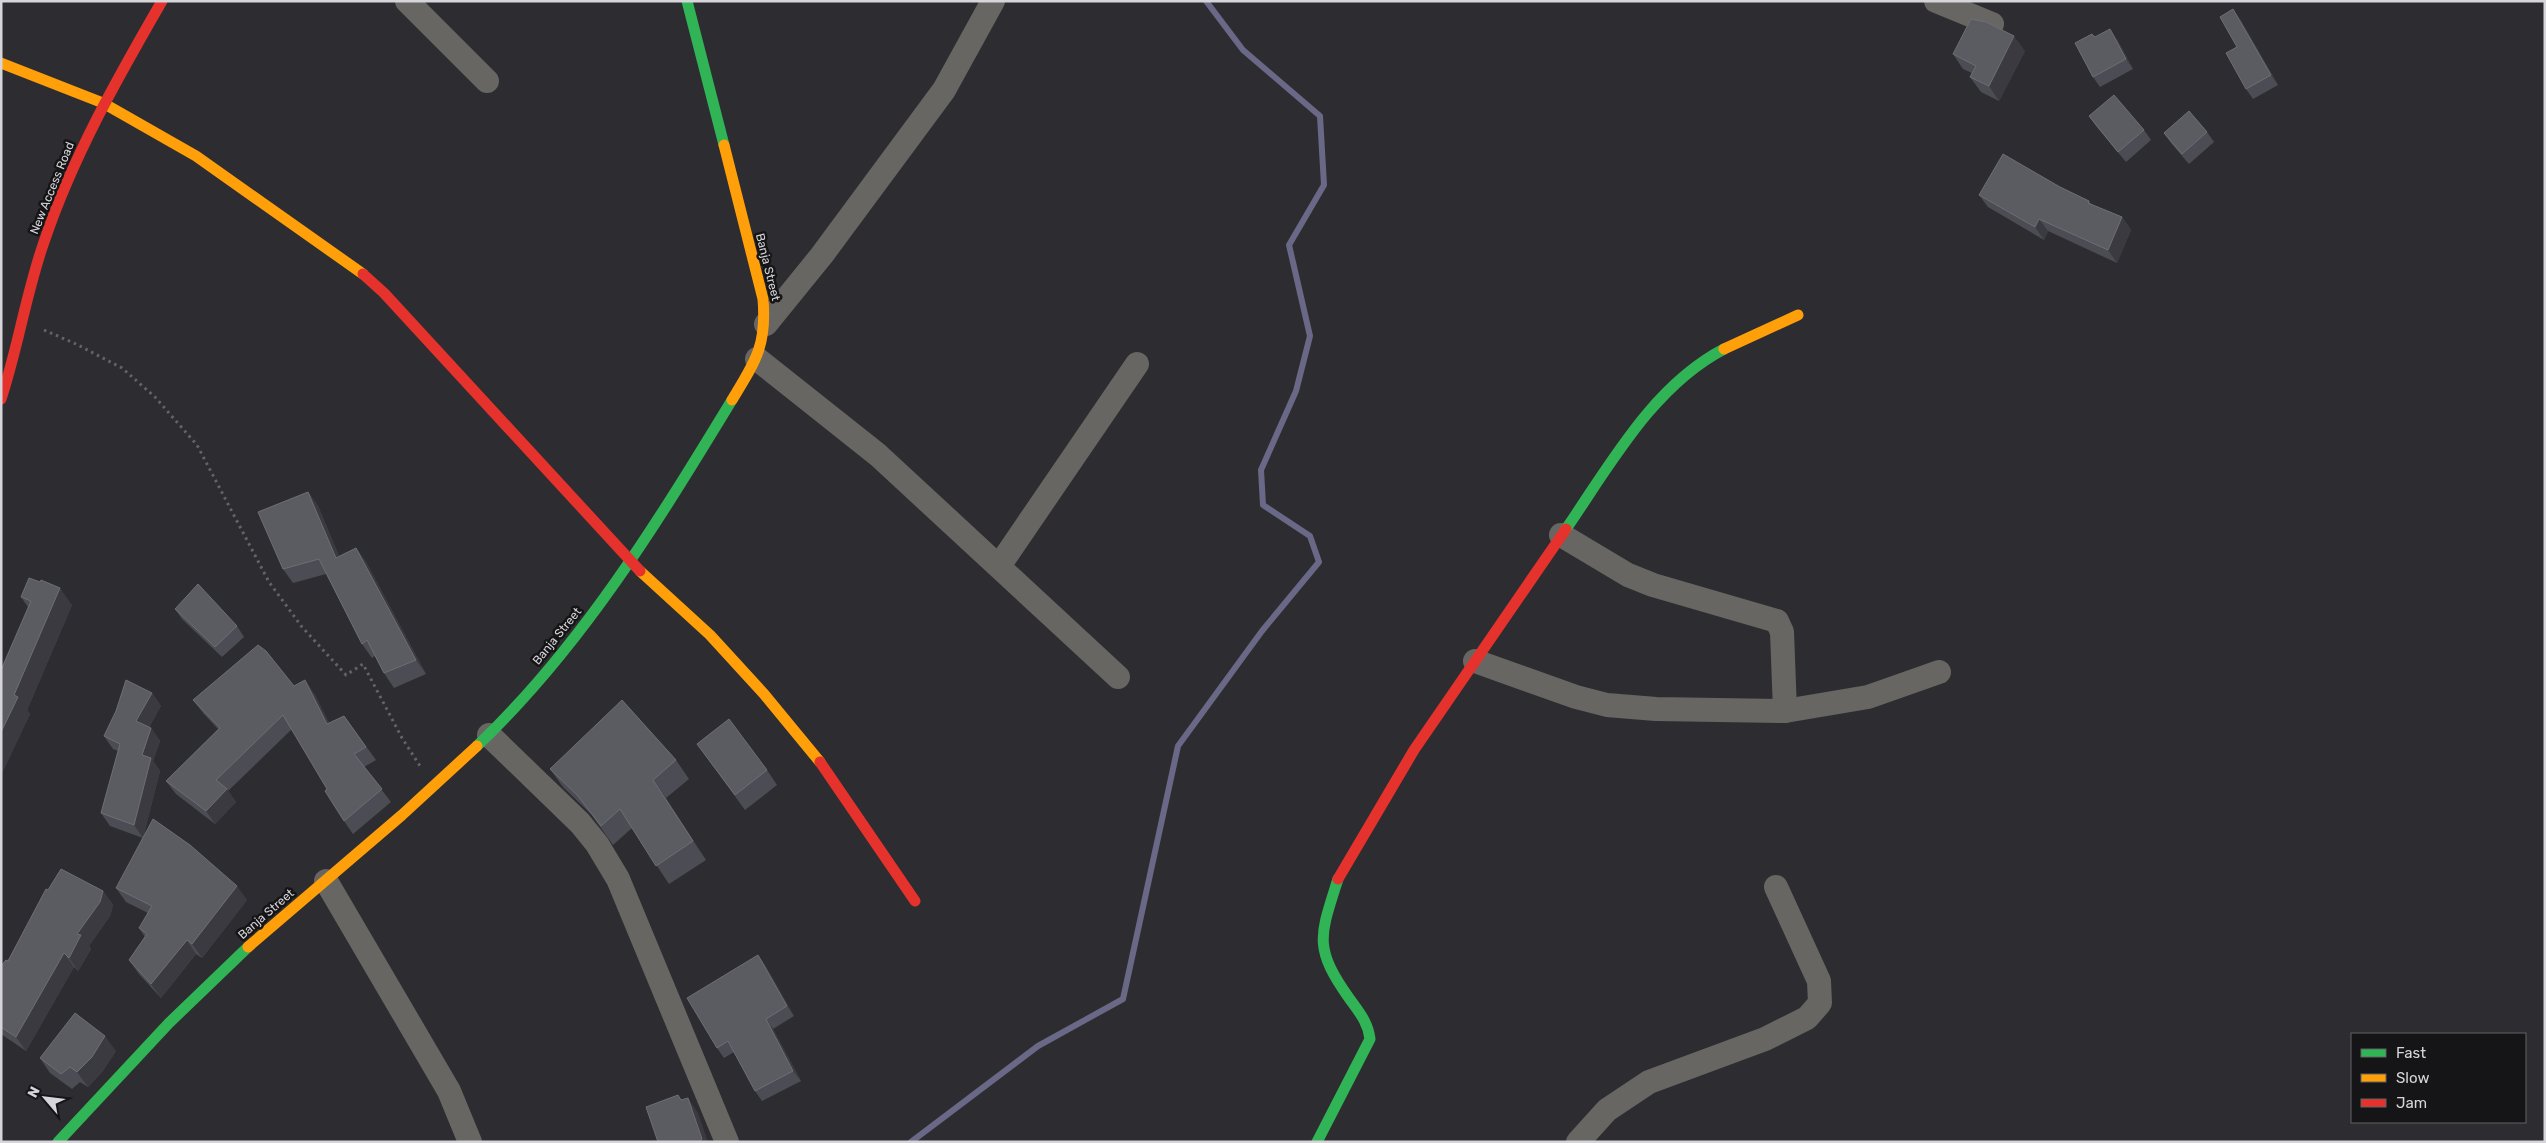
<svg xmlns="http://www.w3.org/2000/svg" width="2546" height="1143" font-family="Rubik,sans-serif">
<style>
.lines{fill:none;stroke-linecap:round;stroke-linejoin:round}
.stream{stroke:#6a6887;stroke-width:6}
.path{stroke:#656462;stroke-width:3;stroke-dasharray:2.5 4;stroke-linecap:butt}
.street{stroke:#686663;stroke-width:24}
.fast{stroke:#30b455;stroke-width:11}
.slow{stroke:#ff9f0a;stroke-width:11}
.jam{stroke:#e5322d;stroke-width:11}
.wall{fill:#4c4c54}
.shaded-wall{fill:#3a3a40}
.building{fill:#5b5b62;stroke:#6e6e75}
.labels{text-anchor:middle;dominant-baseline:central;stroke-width:5;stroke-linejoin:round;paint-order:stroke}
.street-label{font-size:12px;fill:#d6d6da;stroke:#151517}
</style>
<rect width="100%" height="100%" fill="#2d2d31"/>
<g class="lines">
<polyline class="stream" points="911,1142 1038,1046 1123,999 1178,746 1262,631 1319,562 1310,536 1263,505 1261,470 1296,391 1310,336 1289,245 1324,185 1320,116 1243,50 1206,1"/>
<polyline class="path" points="44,330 76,344 122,368 155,397 197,445 269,582 302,627 346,675 363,664 402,738 420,766"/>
<g class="street">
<polyline points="407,1 487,81"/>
<polyline points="1936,1 1992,24"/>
<polyline points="766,324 822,255 944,90 993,1"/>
<polyline points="757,359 878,455 1118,677"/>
<polyline points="1561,535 1628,575 1653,585 1777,621 1782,632 1785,711"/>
<polyline points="999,566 1137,364"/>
<polyline points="1475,661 1576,697 1607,705 1656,709 1785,711 1868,697 1939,672"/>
<polyline points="489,735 580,823 597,844 618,879 727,1142"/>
<polyline points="326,881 449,1091 470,1142"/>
<polyline points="1578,1142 1607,1110 1649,1082 1765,1039 1807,1018 1820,1003 1819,981 1776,887"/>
</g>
<g class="fast">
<polyline points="687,1 724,145"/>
<path d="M 1566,529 C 1610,465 1653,386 1724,349"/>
<path d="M 477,746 C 582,646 657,523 732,400"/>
<polyline points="58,1142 169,1023 248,947"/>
<path d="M 1317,1142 L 1370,1039 C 1368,1022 1359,1012 1349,998 C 1313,947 1320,936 1338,879"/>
</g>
<g class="slow">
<polyline points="1,63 103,103 196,156 363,274"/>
<path d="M 724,145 L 763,299 C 767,346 755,362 732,400"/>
<polyline points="1724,349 1798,315"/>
<polyline points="640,571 710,635 764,694 820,762"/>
<polyline points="248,947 402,815 477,746"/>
</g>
<g class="jam">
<polyline points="363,274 384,293 640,571"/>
<path d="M 1,399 C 18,348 26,293 44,242 C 73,156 117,79 162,1"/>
<polyline points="820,762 915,901"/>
<polyline points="1338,879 1414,750 1566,529"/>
</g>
</g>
<g class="wall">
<polygon points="2240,19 2278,85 2253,99 2246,89 2237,47"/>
<polygon points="2092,34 2095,37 2117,39 2133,69 2100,87 2093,77"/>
<polygon points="2025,51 1999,101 1981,92 1970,77 1972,73 1963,69 1953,54"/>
<polygon points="2089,116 2144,130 2151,140 2126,162 2096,126"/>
<polygon points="2207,132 2214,142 2189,164 2171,143 2164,133"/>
<polygon points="2060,187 2089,201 2091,204 2122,217 2131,230 2117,263 2048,231 2044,240 1988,207 1979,195"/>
<polygon points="308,492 318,506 339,556 356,548 366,562 426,674 394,688 384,673 375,656 372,658 362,644 326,574 293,583 283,569"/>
<polygon points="21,597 72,605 27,710 30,714 1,775 28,607"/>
<polygon points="175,609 237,626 244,637 222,657 182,619"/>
<polygon points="294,686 314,693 329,723 344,716 376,760 364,767 391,802 353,834 344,821 327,789 292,729 228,791 236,802 215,824 176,794 166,781 218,729 203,713 193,700"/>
<polygon points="152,693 161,706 149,727 151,728 160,741 153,761 160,771 143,838 110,826 101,813 118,751 113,749 104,736"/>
<polygon points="697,744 767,770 777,785 745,810"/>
<polygon points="676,760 689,779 666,798 706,860 669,884 632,828 613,845 591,814 563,787 550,769"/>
<polygon points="116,888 247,900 202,958 196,954 161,998 139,974 129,960 145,937 139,928 148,913 126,902"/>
<polygon points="48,890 103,891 113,905 110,916 89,946 91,949 78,971 74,967 26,1051 1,1034 1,966 8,961"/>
<polygon points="758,955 765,965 794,1016 773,1029 801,1081 762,1101 755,1091 734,1052 724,1058 717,1048"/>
<polygon points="116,1051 102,1072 88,1087 80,1082 72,1089 50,1073 40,1058"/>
</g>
<g class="shaded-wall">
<polygon points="2233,9 2240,19 2278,85 2271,75"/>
<polygon points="2110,29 2117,39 2133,69 2126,59"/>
<polygon points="2014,36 2025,51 1999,101 1989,86"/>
<polygon points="2122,217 2131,230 2117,263 2108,250"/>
<polygon points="2039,219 2048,231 2044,240 2035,227"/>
<polygon points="308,492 318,506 346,572 336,558"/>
<polygon points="356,548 366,562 426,674 416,660"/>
<polygon points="60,588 72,605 27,710 30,714 1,775 1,732 14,695"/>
<polygon points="305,680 314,693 336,737 327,724"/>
<polygon points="152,693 161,706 145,733 136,721"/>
<polygon points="151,728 160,741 153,761 160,771 143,838 134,825 142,755"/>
<polygon points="653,780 666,798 706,860 693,841"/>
<polygon points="227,789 236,802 215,824 206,811"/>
<polygon points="237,886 247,900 202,958 192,944"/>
<polygon points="103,891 113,905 110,916 89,946 91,949 78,971 69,958 77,934"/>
<polygon points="187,940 196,954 161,998 151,984"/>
<polygon points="64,953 74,967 26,1051 16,1037"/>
<polygon points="758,955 765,965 794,1016 787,1006"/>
<polygon points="766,1019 773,1029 801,1081 793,1071"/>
<polygon points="105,1036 116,1051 102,1072 88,1087 77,1072"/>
<polygon points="688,1098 698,1113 708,1142 699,1142"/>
</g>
<g class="building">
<polygon points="2233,9 2271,75 2246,89 2226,53 2237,47 2220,17"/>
<polygon points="1971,19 1986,22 2014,36 1989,86 1970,77 1976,66 1953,54"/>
<polygon points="2110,29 2126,59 2093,77 2075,43 2092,34 2095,37"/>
<polygon points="2114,95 2144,130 2118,152 2089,116"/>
<polygon points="2189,111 2207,132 2182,154 2164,133"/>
<polygon points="2003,154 2060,187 2089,201 2088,203 2122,217 2108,250 2039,219 2035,227 1979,195"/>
<polygon points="308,492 336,558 356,548 416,660 384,673 367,640 362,644 319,559 283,569 258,512"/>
<polygon points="29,578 40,582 41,580 60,588 14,695 18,697 1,732 1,670 31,601 21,597"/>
<polygon points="198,584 237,626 215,647 175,609"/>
<polygon points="258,645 266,651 294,686 305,680 327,724 344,716 366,747 354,754 382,789 344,821 325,791 327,789 283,715 216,780 227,789 206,811 166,781 220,728 193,700"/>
<polygon points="126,680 152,693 136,721 151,728 142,755 151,758 134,825 101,813 120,744 104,736 116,711"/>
<polygon points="622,700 676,760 653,780 693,841 656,866 620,809 601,826 578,796 550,769"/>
<polygon points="729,719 767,770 735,795 697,744"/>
<polygon points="153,819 190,845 237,886 192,944 187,940 151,984 129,960 147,934 139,928 152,906 116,888"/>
<polygon points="61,869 103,891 100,902 77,934 81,935 69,958 64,953 16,1037 1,1027 1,966 6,960 8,961 46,889 48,890"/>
<polygon points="758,955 787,1006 766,1019 793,1071 755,1091 728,1041 717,1048 687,998"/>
<polygon points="75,1013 105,1036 92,1057 77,1072 70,1067 61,1074 40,1058"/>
<polygon points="678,1095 681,1100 688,1098 702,1139 699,1142 658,1142 646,1107"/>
</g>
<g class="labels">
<g class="street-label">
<text transform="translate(52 188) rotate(-68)">New Access Road</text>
<text transform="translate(768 267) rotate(76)">Banja Street</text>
<text transform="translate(557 636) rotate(-51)">Banja Street</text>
<text transform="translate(266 914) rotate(-41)">Banja Street</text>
</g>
</g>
<rect width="2546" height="1143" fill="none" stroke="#d6d6da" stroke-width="5"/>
<rect x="2351" y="1033" width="175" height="90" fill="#151517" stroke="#626265"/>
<rect x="2361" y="1049" width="25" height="8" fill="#30b455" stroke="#626265"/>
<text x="2396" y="1058" font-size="15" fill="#d6d6da">Fast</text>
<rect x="2361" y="1074" width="25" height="8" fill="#ff9f0a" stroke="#626265"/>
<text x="2396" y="1083" font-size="15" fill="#d6d6da">Slow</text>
<rect x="2361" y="1099" width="25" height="8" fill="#e5322d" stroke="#626265"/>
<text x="2396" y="1108" font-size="15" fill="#d6d6da">Jam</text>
<g transform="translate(45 1098) rotate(298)" stroke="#151517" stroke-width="4" paint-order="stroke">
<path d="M0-4L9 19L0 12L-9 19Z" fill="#d6d6da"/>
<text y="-8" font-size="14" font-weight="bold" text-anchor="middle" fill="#d6d6da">N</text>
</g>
</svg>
